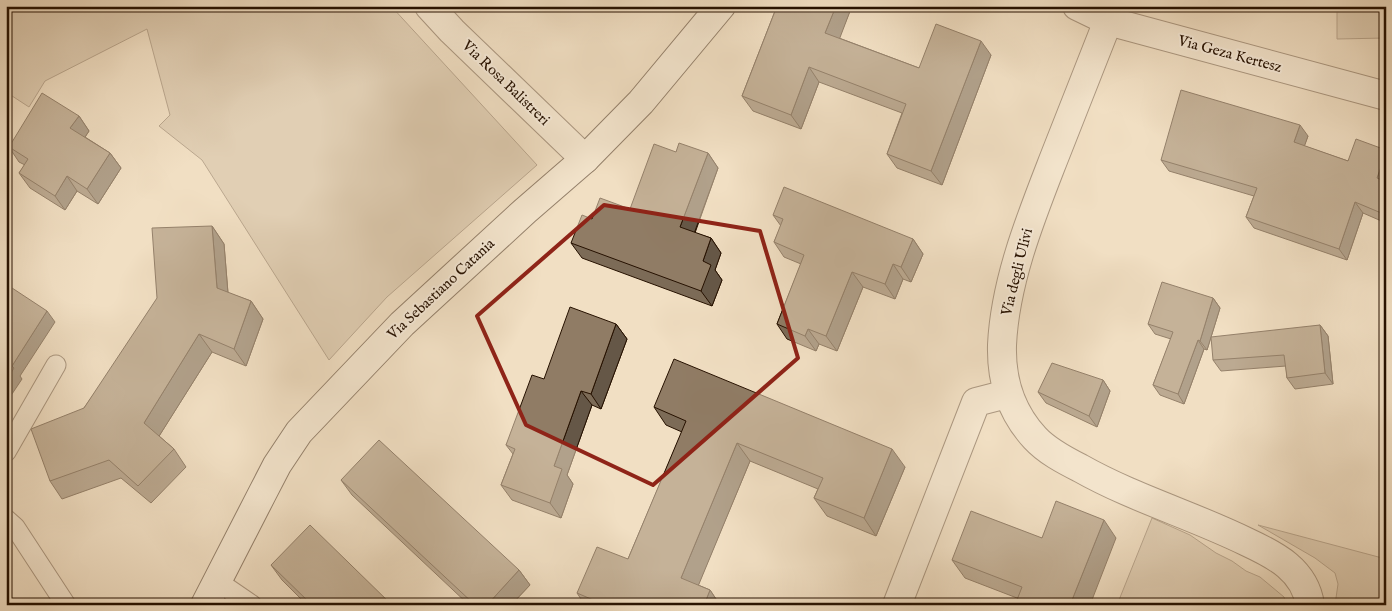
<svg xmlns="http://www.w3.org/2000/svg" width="1392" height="611" font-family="'IM FELL English',serif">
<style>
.green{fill:#cebca2;stroke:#7a6651}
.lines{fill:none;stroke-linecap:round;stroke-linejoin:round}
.lane-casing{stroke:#594431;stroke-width:21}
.street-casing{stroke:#594431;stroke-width:30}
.secondary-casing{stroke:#261100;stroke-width:30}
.lane{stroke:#f6ead8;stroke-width:19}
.street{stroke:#f6ead8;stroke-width:28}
.secondary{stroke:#f6ead8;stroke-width:28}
.wall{fill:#7c6b57;stroke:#261100}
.shaded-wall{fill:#655747;stroke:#261100}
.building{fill:#907c65;stroke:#261100}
.marked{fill:none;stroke:#8f2418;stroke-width:4;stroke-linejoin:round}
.labels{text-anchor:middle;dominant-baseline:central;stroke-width:4;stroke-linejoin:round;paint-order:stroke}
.street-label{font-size:15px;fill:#261100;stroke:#f6ead8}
</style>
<rect width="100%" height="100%" fill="#f1dfc3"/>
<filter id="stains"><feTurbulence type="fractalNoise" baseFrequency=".004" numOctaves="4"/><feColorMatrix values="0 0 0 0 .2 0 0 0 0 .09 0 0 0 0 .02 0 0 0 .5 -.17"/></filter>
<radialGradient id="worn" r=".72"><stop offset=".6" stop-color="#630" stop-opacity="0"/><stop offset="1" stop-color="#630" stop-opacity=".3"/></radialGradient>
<g class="green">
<polygon points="6,6 391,6 537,165 387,297 329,360 202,160 159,126 170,115 147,29 45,81 29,107 6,92"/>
<polygon points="1337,6 1386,6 1386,38 1337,39"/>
<polygon points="1152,518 1190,535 1216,553 1232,561 1246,571 1260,577 1284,597 1287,605 1117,605"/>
<polygon points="1258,525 1386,559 1386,605 1335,605 1338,584 1335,573 1315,558"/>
</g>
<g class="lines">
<defs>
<g id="lane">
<polyline points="6,452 56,365"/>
<polyline points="6,519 15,527 66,605"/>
<polyline points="217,581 252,605"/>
</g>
<g id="street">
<polyline points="429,6 452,31 585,159"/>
<polyline points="1077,6 1108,21 1386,96"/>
<path d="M 1108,21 C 1090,67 1072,112 1054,158 C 1031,217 1005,281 1002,345 C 1001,380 1011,412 1035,438 C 1047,451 1064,460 1080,468 C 1133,498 1192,515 1247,542 C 1275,555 1305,570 1310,605"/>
<polyline points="897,605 976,402 1007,394"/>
</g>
<polyline id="secondary" points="205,605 262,494 277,465 299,432 402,324 525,211 585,159 641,102 721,6"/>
</defs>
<use href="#lane" class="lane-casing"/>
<use href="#street" class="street-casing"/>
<use href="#secondary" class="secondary-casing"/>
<use href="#lane" class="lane"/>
<use href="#street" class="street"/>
<use href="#secondary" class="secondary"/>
</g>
<g class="wall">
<polygon points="777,6 852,6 839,38 919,68 991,55 942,185 897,168 887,154 902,113 819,82 801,129 753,111 742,96"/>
<polygon points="79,116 89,131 85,137 110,153 121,168 98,204 77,191 65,210 30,188 19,173 25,165 19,162 9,147"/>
<polygon points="1308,136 1304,146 1348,161 1386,150 1386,223 1363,213 1347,260 1254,228 1246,217 1254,196 1169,171 1161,160"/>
<polygon points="676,152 708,153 718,168 695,233 711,238 721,253 715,270 722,280 712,306 582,258 571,243 630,209"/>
<polygon points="773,215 913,239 923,254 911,282 903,279 895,299 863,287 837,351 819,344 816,351 787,339 777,324 801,264 784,257 774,242 781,226"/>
<polygon points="212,226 224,244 228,293 251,301 263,319 246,366 212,352 159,436 174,449 186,467 151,503 121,478 62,499 50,481 84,408"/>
<polygon points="1213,298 1220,308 1207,350 1204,349 1184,404 1160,395 1153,385 1171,339 1155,334 1148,324"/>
<polygon points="616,324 627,339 601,409 592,405 567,475 573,484 561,518 512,500 501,485 513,454 506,445 544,379"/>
<polygon points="1320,325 1328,336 1333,384 1295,389 1287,378 1286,366 1221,371 1213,360"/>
<polygon points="1103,380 1110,391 1097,427 1046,403 1038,392"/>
<polygon points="654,407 905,467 876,536 827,516 814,498 818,489 750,461 698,585 710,590 720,605 585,605 577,593 628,559 682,432 666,425"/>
<polygon points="341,480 519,570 530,585 511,605 469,605 352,495"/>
<polygon points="1042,538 1116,538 1017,598 965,578 952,560"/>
<polygon points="271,565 392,605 307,605 282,580"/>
</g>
<g class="shaded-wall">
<polygon points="836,6 852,6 836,48 825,33"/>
<polygon points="981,41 991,55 942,185 931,171"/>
<polygon points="809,67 819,82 801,129 791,115"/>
<polygon points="79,116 89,131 81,143 70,128"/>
<polygon points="1300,125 1308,136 1302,153 1294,142"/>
<polygon points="110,153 121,168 98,204 87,189"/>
<polygon points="708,153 718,168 691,242 680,227"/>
<polygon points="1386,153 1386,186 1377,178"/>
<polygon points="67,176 77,191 65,210 55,196"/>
<polygon points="1355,202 1363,213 1347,260 1339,249"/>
<polygon points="212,226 224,244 229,306 217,288"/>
<polygon points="711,238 721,253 715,270 722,280 712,306 701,291 703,261"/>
<polygon points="913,239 923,254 911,282 901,267"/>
<polygon points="893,264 903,279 895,299 885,284"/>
<polygon points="852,272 863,287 837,351 826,336"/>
<polygon points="1213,298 1220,308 1207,350 1200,341"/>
<polygon points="251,301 263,319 246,366 234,349"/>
<polygon points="47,311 55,322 20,376 22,379 6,403 6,381 12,366"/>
<polygon points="616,324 627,339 601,409 591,394"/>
<polygon points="1320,325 1328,336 1333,384 1325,373"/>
<polygon points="808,329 819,344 816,351 805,336"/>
<polygon points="199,334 212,352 156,441 144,423"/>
<polygon points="1198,340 1204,349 1184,404 1178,394"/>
<polygon points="1103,380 1110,391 1097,427 1089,416"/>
<polygon points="581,391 592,405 567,475 573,484 561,518 550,503 554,466"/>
<polygon points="737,443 750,461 694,596 681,578"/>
<polygon points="892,449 905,467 876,536 864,518"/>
<polygon points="1104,520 1116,538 1090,605 1070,605"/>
<polygon points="519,570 530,585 511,605 487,605"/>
<polygon points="710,590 720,605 704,605"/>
</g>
<g class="building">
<polygon points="777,6 836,6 825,33 919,68 936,24 981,41 931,171 887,154 906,104 809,67 791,115 742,96"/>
<polygon points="1181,90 1300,125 1294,142 1348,161 1356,139 1386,150 1386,153 1377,178 1386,182 1386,215 1355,202 1339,249 1246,217 1257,188 1161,160"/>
<polygon points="42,93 79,116 70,128 110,153 87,189 67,176 55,196 19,173 28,159 9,147"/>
<polygon points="679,143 708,153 680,227 711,238 703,261 711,265 701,291 571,243 582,215 592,219 600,198 630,209 654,144 676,152"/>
<polygon points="784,187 913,239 901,267 893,264 885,284 852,272 826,336 808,329 805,336 777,324 804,255 774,242 783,219 773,215"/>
<polygon points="212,226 217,288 251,301 234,349 199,334 144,423 174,449 138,486 109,460 50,481 31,429 84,408 157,298 152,228"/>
<polygon points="1162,282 1213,298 1200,341 1198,340 1178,394 1153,385 1173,332 1148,324"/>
<polygon points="6,284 47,311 12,366 14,368 6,381"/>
<polygon points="570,307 616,324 591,394 581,391 554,466 562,469 550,503 501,485 515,449 506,445 532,375 544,379"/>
<polygon points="1320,325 1325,373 1287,378 1284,355 1213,360 1211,337"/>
<polygon points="674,359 892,449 864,518 814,498 823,478 737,443 681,578 710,590 704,605 605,605 577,593 597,547 628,559 686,421 654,407"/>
<polygon points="1052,363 1103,380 1089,416 1038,392"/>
<polygon points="379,440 519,570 487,605 475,605 341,480"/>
<polygon points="1056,501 1104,520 1070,605 1015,605 1022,587 952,560 971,511 1042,538"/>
<polygon points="310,525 392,605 312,605 271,565"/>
</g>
<path d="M0 0H1392V611H0ZM 604,205 L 760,231 L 798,358 L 653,485 L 526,425 L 477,316 Z" fill="#f1dfc3" fill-opacity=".55" fill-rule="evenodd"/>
<path class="marked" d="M 604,205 L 760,231 L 798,358 L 653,485 L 526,425 L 477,316 Z"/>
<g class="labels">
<g class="street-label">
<text transform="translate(1230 54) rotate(15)">Via Geza Kertesz</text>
<text transform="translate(506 83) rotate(44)">Via Rosa Balistreri</text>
<text transform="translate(1017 272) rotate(-76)">Via degli Ulivi</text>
<text transform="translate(441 289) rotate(-43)">Via Sebastiano Catania</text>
</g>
</g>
<rect width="1392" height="611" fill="none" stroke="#f1dfc3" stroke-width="25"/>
<rect x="8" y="8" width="1377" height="596" fill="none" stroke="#261100" stroke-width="2.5"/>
<rect x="12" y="12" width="1367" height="586" fill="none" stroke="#261100"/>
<rect width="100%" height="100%" filter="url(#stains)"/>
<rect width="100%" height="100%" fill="url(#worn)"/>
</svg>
